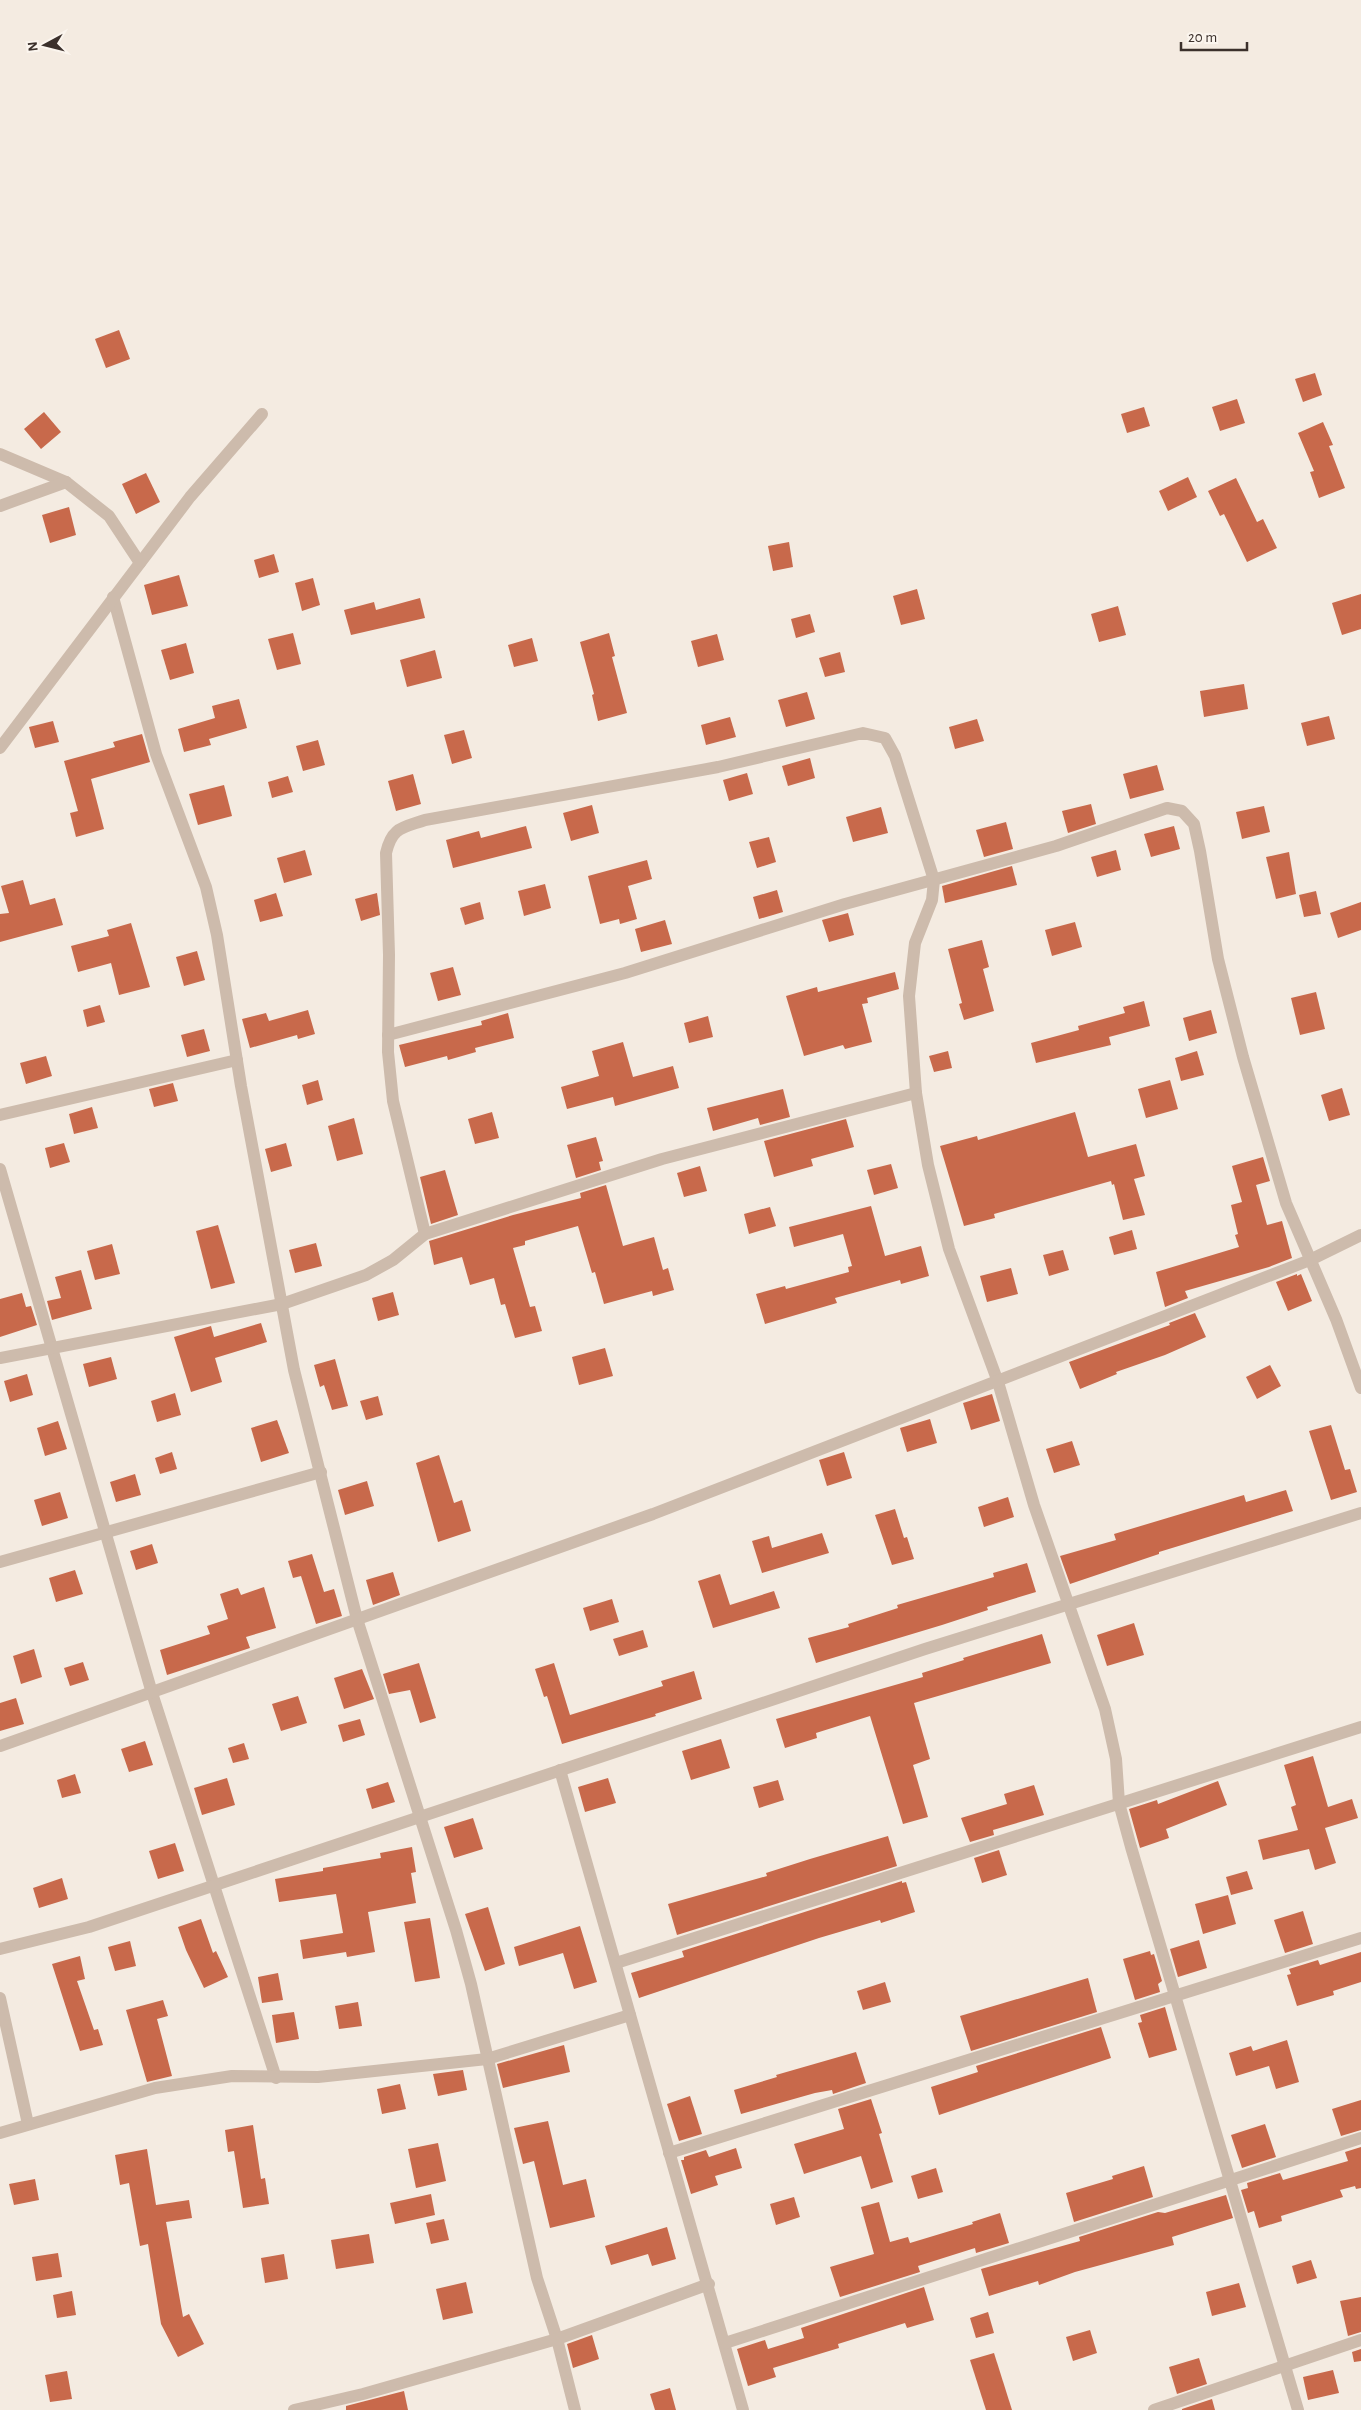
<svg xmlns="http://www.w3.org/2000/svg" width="1361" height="2410" font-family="'Alegreya Sans',sans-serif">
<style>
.building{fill:#c8694b}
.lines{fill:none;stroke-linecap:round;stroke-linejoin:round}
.street{stroke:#cdbbac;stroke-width:12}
</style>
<rect width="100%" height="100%" fill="#f4ebe1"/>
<g class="building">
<polygon points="119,330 130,359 106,368 95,339"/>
<polygon points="1315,373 1322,395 1303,402 1295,379"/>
<polygon points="1237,399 1245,423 1220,431 1212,407"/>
<polygon points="1144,407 1150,426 1127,433 1121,414"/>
<polygon points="44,412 61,432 41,449 24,429"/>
<polygon points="1323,422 1333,445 1329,446 1345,488 1319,498 1310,472 1314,471 1298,433"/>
<polygon points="146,473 160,502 136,514 122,484"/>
<polygon points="1188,477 1197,497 1168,511 1159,491"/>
<polygon points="1236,478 1257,522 1263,519 1277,548 1247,562 1224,514 1220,516 1208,491"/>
<polygon points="69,507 76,535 50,543 42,515"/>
<polygon points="789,542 793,567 773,571 768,546"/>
<polygon points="274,554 279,572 259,578 254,560"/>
<polygon points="179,575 188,606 152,615 144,585"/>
<polygon points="313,578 320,605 302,611 295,583"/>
<polygon points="917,589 925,619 901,625 893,596"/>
<polygon points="1361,594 1361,629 1342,635 1332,603"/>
<polygon points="420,598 425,618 351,635 344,610 374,602 376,610"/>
<polygon points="1118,606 1126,635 1099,642 1091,614"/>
<polygon points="810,614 815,632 796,638 791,619"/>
<polygon points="293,633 301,664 277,670 268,639"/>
<polygon points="609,633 615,656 612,657 627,713 598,721 592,695 594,694 580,642"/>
<polygon points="717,634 724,660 698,667 691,641"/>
<polygon points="532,638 538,661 514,667 508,645"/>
<polygon points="186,643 194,673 170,680 161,650"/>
<polygon points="435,650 442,678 407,687 400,660"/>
<polygon points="840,652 845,672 825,677 819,658"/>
<polygon points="1244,684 1248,709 1204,717 1200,691"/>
<polygon points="807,692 815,719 786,727 778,700"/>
<polygon points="239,699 247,728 209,739 211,745 184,752 178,729 215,718 212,706"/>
<polygon points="1329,716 1335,739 1307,746 1301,723"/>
<polygon points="730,717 736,737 706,745 701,725"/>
<polygon points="977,719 984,741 955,749 949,727"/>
<polygon points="53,721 59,742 35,748 29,727"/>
<polygon points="464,730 472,758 452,764 444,735"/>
<polygon points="142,734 150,762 91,779 104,829 76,837 70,813 78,811 64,761 115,747 113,742"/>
<polygon points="318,740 325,765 303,771 296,746"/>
<polygon points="810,758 815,778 788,786 782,766"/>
<polygon points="1157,765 1164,790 1130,799 1123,774"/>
<polygon points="747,773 753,794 729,801 723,780"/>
<polygon points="413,774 421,804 396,811 388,781"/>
<polygon points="288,776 293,792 272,798 268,782"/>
<polygon points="224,785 232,816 198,825 189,794"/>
<polygon points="1091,804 1096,824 1068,833 1062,811"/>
<polygon points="592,805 599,833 571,841 563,813"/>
<polygon points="1264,806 1270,832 1242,839 1236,812"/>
<polygon points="881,807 888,833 853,842 846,817"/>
<polygon points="1006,822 1013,849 984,857 976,830"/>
<polygon points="526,826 532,848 453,868 446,840 479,831 481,838"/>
<polygon points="1174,826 1180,849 1151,857 1144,834"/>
<polygon points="769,837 776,862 757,868 749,842"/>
<polygon points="305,850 312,875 284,883 277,858"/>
<polygon points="1116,850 1121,870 1097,877 1091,857"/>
<polygon points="1289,852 1296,894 1276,899 1266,857"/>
<polygon points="647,860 652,879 628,886 637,919 620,924 619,919 600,924 588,876"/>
<polygon points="1012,866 1017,885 945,903 942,886"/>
<polygon points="23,880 30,905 55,898 63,925 0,942 0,914 9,913 1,886"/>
<polygon points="545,884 551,908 524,916 518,891"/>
<polygon points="777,890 783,912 759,919 753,897"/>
<polygon points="1316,891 1321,914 1304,917 1299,895"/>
<polygon points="276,893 283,916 260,922 254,900"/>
<polygon points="377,893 380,915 361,921 355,899"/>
<polygon points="480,902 484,919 465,925 460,908"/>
<polygon points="1361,902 1361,930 1338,938 1330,913"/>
<polygon points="848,913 854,935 829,942 822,920"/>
<polygon points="665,920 672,944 641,952 635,929"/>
<polygon points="1075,922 1082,947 1052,956 1045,930"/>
<polygon points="131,923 150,987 119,995 111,963 78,972 71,946 109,936 107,930"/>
<polygon points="982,940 989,967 983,969 994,1011 964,1020 959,1004 962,1003 948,949"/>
<polygon points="197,951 205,980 184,986 176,957"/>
<polygon points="453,967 461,995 438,1001 430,973"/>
<polygon points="895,972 899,989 867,998 868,1003 862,1004 872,1042 845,1049 843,1045 804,1056 786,996 817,987 818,992"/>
<polygon points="1316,992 1325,1029 1300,1035 1291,998"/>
<polygon points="1144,1001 1150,1026 1109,1037 1111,1045 1036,1063 1031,1043 1079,1030 1078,1026 1125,1013 1123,1007"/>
<polygon points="100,1005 105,1022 87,1027 83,1010"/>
<polygon points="308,1010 315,1034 298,1039 297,1035 250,1048 242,1019 266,1013 269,1021"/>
<polygon points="1211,1010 1217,1033 1189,1041 1183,1018"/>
<polygon points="508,1013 514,1038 475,1048 476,1052 448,1060 447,1056 405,1067 399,1045 482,1025 481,1021"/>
<polygon points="708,1016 713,1037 689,1043 684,1023"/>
<polygon points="204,1029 210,1051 187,1057 181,1035"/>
<polygon points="623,1042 633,1077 673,1066 679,1088 615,1106 613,1097 567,1109 561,1087 599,1076 592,1051"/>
<polygon points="948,1051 952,1068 934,1072 929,1056"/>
<polygon points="1197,1051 1204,1075 1181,1081 1175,1058"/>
<polygon points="46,1056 52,1076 26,1084 20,1063"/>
<polygon points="318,1080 323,1100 307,1105 302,1085"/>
<polygon points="1170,1080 1178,1109 1146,1118 1138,1089"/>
<polygon points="173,1083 178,1101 154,1107 149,1089"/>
<polygon points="1342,1088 1350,1115 1329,1121 1321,1095"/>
<polygon points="783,1089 790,1117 760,1125 758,1118 713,1131 707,1108"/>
<polygon points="92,1107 98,1128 74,1134 69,1114"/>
<polygon points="492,1112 499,1138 475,1144 468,1119"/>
<polygon points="1075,1112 1088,1157 1136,1144 1145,1176 1134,1179 1145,1215 1123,1220 1114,1184 1112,1185 1111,1181 994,1214 995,1218 964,1226 940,1146 977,1136 978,1140"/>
<polygon points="354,1118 363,1154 337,1161 328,1126"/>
<polygon points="846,1119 854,1147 811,1159 813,1166 774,1177 764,1141"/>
<polygon points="596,1137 603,1161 599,1162 601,1170 576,1178 567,1145"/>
<polygon points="64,1143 70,1162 50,1168 45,1148"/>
<polygon points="286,1143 292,1166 271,1172 265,1149"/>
<polygon points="1263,1157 1270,1181 1256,1185 1267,1225 1282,1221 1292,1258 1269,1267 1185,1291 1188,1298 1165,1307 1156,1272 1239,1247 1235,1235 1238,1234 1231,1205 1242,1202 1232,1166"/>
<polygon points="891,1164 898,1188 874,1195 867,1170"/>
<polygon points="700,1166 707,1191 684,1197 677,1173"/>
<polygon points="445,1170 458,1215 431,1224 420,1177"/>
<polygon points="606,1185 623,1246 654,1237 663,1270 668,1268 674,1290 653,1296 652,1291 604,1304 595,1272 592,1273 578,1226 525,1241 525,1245 513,1248 530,1307 535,1306 542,1331 515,1338 505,1304 501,1305 494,1278 470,1285 462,1257 434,1265 429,1241 513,1215 581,1198 580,1193"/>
<polygon points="871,1206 885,1256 921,1246 929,1276 901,1284 900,1280 835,1298 837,1303 765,1324 756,1294 785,1286 786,1289 849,1272 848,1267 852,1266 843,1234 794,1247 789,1227"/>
<polygon points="770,1207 776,1226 749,1234 744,1214"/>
<polygon points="218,1225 235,1283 211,1289 196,1231"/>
<polygon points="1132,1230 1137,1249 1114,1255 1109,1237"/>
<polygon points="316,1243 322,1266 295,1273 289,1250"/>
<polygon points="112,1244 120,1274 95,1280 87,1251"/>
<polygon points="1063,1250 1069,1270 1049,1276 1043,1255"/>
<polygon points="1011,1268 1018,1294 987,1302 980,1276"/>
<polygon points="81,1270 92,1309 52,1320 47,1301 61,1298 55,1277"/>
<polygon points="1297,1274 1297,1276 1301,1274 1312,1301 1288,1311 1276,1282"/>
<polygon points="393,1292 399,1315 378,1321 372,1298"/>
<polygon points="22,1293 26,1307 31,1306 37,1325 0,1337 0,1299"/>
<polygon points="1195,1313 1206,1337 1165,1355 1116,1372 1117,1374 1080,1389 1069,1362 1170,1325 1169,1323"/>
<polygon points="261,1323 267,1342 215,1358 222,1382 191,1392 174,1337 211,1326 214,1337"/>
<polygon points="605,1348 613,1376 579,1385 572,1357"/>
<polygon points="111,1357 117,1379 89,1387 83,1364"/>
<polygon points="335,1359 348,1406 332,1410 324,1385 320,1387 314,1365"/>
<polygon points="1270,1365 1281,1386 1257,1399 1246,1377"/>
<polygon points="27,1374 33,1395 10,1402 4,1381"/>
<polygon points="175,1393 181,1415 157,1422 151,1401"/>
<polygon points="992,1394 1000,1421 971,1430 963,1403"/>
<polygon points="378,1396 383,1415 366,1420 360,1401"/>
<polygon points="930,1419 937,1443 907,1452 900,1428"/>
<polygon points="277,1420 289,1453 261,1462 251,1428"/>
<polygon points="58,1421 67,1449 45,1456 37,1428"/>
<polygon points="1331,1425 1345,1470 1350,1469 1357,1492 1331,1500 1309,1431"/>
<polygon points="1072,1441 1080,1465 1054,1473 1046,1449"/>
<polygon points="172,1452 177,1469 160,1474 155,1458"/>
<polygon points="844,1452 852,1478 827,1486 819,1460"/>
<polygon points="439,1455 454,1503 462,1500 471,1531 438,1542 416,1463"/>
<polygon points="135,1474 141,1495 116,1502 110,1482"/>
<polygon points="367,1481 374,1506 345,1515 338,1490"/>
<polygon points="1286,1490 1293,1511 1159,1552 1159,1554 1070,1584 1060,1556 1116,1540 1114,1534 1244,1495 1246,1502"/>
<polygon points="60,1492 68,1518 42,1526 34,1500"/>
<polygon points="1008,1497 1014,1517 984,1527 978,1507"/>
<polygon points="895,1509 904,1538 907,1537 914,1559 892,1565 875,1515"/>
<polygon points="822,1533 829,1553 762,1573 752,1541 769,1536 772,1548"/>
<polygon points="152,1544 158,1563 136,1570 130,1551"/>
<polygon points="312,1554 324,1592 334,1589 342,1616 316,1624 301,1576 293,1578 288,1561"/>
<polygon points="1027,1563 1036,1592 987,1607 988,1610 942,1625 816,1663 808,1638 849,1627 848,1624 898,1608 897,1605 994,1577 993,1573"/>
<polygon points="75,1570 83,1594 56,1602 49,1578"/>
<polygon points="393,1572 400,1595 373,1605 366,1580"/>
<polygon points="720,1574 730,1605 774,1591 780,1608 713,1628 698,1581"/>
<polygon points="264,1587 276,1628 246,1637 250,1648 167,1675 160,1650 210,1634 207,1626 228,1619 220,1594 238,1588 241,1595"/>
<polygon points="612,1599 619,1622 590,1631 583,1608"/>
<polygon points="1134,1623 1144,1655 1107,1666 1097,1635"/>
<polygon points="643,1630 648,1647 619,1656 613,1639"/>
<polygon points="1042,1634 1051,1663 914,1703 930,1759 913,1765 928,1817 903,1824 870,1716 816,1733 817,1738 785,1748 776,1719 923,1677 922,1673 964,1660 963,1658"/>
<polygon points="34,1649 42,1677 21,1684 13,1656"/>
<polygon points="83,1662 89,1680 70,1686 64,1668"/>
<polygon points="419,1663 436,1718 420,1723 410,1690 389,1694 383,1674"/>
<polygon points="554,1663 570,1715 663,1686 661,1681 694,1671 702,1699 655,1714 656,1716 562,1744 547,1696 544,1697 535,1669"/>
<polygon points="362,1669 374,1699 344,1709 334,1678"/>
<polygon points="298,1696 307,1723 281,1731 272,1704"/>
<polygon points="16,1698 24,1724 0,1731 0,1703"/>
<polygon points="360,1719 365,1735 343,1742 338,1725"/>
<polygon points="721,1739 730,1768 691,1780 682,1751"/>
<polygon points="145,1741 153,1765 129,1772 121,1749"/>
<polygon points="244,1743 249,1759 233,1763 228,1748"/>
<polygon points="1313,1756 1328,1807 1352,1799 1358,1818 1325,1828 1336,1863 1315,1870 1309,1849 1263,1860 1258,1840 1298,1830 1291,1807 1296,1805 1284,1765"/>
<polygon points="75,1774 81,1793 62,1798 57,1780"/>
<polygon points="227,1778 235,1805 202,1815 194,1788"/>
<polygon points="608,1778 616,1803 585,1812 578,1787"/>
<polygon points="778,1780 784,1800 759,1808 753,1787"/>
<polygon points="1218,1781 1227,1805 1166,1829 1169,1838 1140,1848 1129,1809 1157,1800 1158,1804"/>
<polygon points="388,1782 395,1802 372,1809 366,1789"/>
<polygon points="1034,1785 1044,1815 993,1830 994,1835 970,1842 961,1818 1007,1804 1004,1794"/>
<polygon points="473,1818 483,1849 454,1858 444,1827"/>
<polygon points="888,1836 897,1866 677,1935 668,1904 767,1876 766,1873 810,1859"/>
<polygon points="175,1843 184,1871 158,1879 149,1851"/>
<polygon points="412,1847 416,1872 411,1873 416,1903 368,1912 375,1952 347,1957 346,1952 303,1959 300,1940 343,1933 336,1894 279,1902 275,1879 323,1871 323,1868 381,1858 380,1853"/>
<polygon points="999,1850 1007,1875 982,1883 974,1858"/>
<polygon points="1247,1871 1253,1889 1231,1895 1226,1877"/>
<polygon points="62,1878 68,1899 39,1908 33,1888"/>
<polygon points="902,1881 902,1883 906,1882 915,1912 881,1923 880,1920 819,1938 639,1998 631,1973 684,1957 682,1951"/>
<polygon points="1228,1895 1236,1924 1203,1934 1195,1904"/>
<polygon points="488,1907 505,1964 485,1971 465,1914"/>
<polygon points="1303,1911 1313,1944 1285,1953 1274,1920"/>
<polygon points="430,1918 440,1978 415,1982 404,1922"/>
<polygon points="201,1919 213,1953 216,1951 228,1977 204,1988 186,1950 178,1927"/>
<polygon points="580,1926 597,1982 574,1989 563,1953 519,1966 514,1947"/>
<polygon points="1199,1940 1207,1968 1178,1977 1170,1949"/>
<polygon points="130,1941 136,1966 115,1971 108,1947"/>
<polygon points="1150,1951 1151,1955 1154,1954 1162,1981 1158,1984 1160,1992 1135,2000 1123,1959"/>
<polygon points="1361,1952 1361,1982 1333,1991 1334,1995 1297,2006 1287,1975 1291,1974 1289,1969 1318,1960 1320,1965"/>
<polygon points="80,1956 85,1979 77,1981 94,2030 98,2029 103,2045 80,2051 52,1964"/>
<polygon points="278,1973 283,2000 262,2003 258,1977"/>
<polygon points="1088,1978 1097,2012 971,2051 960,2016"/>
<polygon points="885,1982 891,2002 863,2010 857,1991"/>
<polygon points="163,2000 168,2016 157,2019 172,2076 147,2082 126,2010"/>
<polygon points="358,2002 362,2026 339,2029 335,2006"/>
<polygon points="1165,2007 1177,2050 1149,2058 1138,2023 1142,2022 1140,2015"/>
<polygon points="294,2012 299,2039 276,2043 272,2015"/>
<polygon points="1101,2027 1111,2058 939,2115 931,2087 978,2072 976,2066"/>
<polygon points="1287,2040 1299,2082 1276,2089 1269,2066 1236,2076 1229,2053 1251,2046 1253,2051"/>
<polygon points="564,2045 570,2072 503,2088 497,2064"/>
<polygon points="856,2052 866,2083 833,2094 832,2090 815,2093 741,2114 734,2090 777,2077 776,2075"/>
<polygon points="463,2070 467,2090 438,2096 433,2074"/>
<polygon points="400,2084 406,2109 382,2114 377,2089"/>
<polygon points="690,2096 702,2134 679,2141 667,2104"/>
<polygon points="871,2099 882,2133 879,2134 893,2182 871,2189 861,2156 804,2174 794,2144 844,2129 838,2109"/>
<polygon points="1361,2100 1361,2130 1341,2136 1332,2109"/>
<polygon points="548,2121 563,2185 586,2179 595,2217 550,2228 534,2161 523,2164 514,2128"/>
<polygon points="1265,2124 1276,2157 1242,2168 1231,2135"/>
<polygon points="253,2125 261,2179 265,2178 269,2204 243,2208 234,2151 228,2152 225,2130"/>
<polygon points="438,2143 446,2181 416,2188 408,2149"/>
<polygon points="1361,2147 1361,2188 1356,2189 1355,2186 1340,2190 1343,2197 1281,2216 1282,2221 1259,2228 1254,2211 1248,2213 1241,2190 1248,2188 1247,2183 1280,2173 1283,2180 1348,2161 1345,2152"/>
<polygon points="736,2148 742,2168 715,2176 718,2185 691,2194 681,2160 684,2160 684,2157 706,2150 709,2157"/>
<polygon points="147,2149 156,2205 189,2200 192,2218 166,2222 183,2317 189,2314 204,2344 178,2357 161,2324 148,2244 140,2246 129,2183 120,2185 115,2155"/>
<polygon points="1144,2166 1153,2197 1074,2222 1066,2193 1113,2179 1112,2176"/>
<polygon points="936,2168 943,2192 918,2199 911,2176"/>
<polygon points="35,2179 39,2200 14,2205 9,2184"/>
<polygon points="431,2194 435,2215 395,2224 390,2203"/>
<polygon points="1226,2195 1233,2218 1172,2237 1174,2245 1075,2272 1039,2285 1038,2281 989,2296 981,2269 1080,2241 1079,2237 1158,2212 1165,2213"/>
<polygon points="794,2197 800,2217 776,2225 770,2204"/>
<polygon points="879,2202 890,2242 908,2237 910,2243 973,2224 972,2222 1000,2213 1009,2243 976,2253 975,2248 918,2266 920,2272 840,2297 830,2267 874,2254 861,2207"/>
<polygon points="444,2219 449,2240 431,2244 426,2223"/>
<polygon points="667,2227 676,2259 652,2266 648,2254 611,2265 605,2246"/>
<polygon points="369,2234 374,2263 336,2269 331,2240"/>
<polygon points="58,2253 62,2277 36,2281 32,2257"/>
<polygon points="284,2254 288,2279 265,2283 261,2258"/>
<polygon points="1311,2260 1317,2278 1297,2284 1292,2266"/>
<polygon points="466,2282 473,2313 443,2320 436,2289"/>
<polygon points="1239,2283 1246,2307 1212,2316 1206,2292"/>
<polygon points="924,2287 934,2320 907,2328 905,2323 838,2344 839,2348 773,2368 776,2377 748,2386 737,2349 765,2340 768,2349 804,2338 801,2328"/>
<polygon points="72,2291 76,2315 57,2318 53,2295"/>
<polygon points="1361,2297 1361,2332 1348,2336 1340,2301"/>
<polygon points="988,2312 994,2333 976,2338 970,2318"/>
<polygon points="1090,2330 1097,2353 1073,2361 1066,2337"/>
<polygon points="592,2335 599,2359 573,2368 567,2344"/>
<polygon points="1361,2349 1361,2361 1354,2362 1352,2352"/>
<polygon points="994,2353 1012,2410 986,2410 970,2360"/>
<polygon points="1199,2358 1207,2384 1177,2394 1169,2367"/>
<polygon points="1333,2370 1339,2393 1308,2400 1303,2377"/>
<polygon points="67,2371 72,2399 50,2402 45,2375"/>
<polygon points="670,2388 676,2410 655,2410 650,2394"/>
<polygon points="404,2391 408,2410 346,2410 346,2406"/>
<polygon points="1212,2399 1215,2410 1182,2410 1182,2409"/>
</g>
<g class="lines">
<g class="street">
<polyline points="0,454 66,482 109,516 140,563"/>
<polyline points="0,506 66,482"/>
<polyline points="113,597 156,754 206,887 217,935 241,1086 294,1370 357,1619 456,1930 471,1984 537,2278 557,2339 575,2410"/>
<polyline points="0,748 190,497 262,414"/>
<polyline points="388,1035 625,973 845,904 1056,846 1167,808 1182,811 1194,824 1200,851 1218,959 1243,1057 1286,1203 1336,1319 1361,1388"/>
<polyline points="0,1115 237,1060"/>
<polyline points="0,1169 152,1693 276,2078"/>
<path d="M 425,1234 L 393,1101 L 388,1052 L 389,955 L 386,853 C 392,827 402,828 425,820 L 718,767 L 863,733 L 885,738 L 895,756 L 934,880 L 932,900 L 915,943 L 909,996 L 916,1093 L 928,1165 L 949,1249 L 998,1382 L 1034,1505 L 1105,1709 L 1116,1759 L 1119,1803 L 1131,1847 L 1298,2410"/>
<polyline points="0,1358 282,1304 366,1275 393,1260 425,1234 662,1159 916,1093"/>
<polyline points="0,1562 321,1472"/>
<polyline points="0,1746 653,1514 1310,1260 1361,1235"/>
<polyline points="560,1770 743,2410"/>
<polyline points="0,1949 89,1927 925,1649 1361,1513"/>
<polyline points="616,1963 1361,1727"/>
<polyline points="0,1998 28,2124"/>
<polyline points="0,2133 155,2088 232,2076 318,2077 487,2059 630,2015"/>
<polyline points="669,2153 1361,1938"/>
<polyline points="725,2343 1361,2138"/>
<polyline points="294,2410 363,2394 557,2339 709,2284"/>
<polyline points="1154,2410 1361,2340"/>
</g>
</g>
<g transform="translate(45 45) rotate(263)" stroke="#fbf5ee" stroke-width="4" paint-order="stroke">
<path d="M0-4L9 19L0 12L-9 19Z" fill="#3b302b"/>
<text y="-8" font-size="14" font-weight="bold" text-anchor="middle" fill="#3b302b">N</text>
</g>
<path d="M1181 42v8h66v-8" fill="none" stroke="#3b302b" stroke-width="2.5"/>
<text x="1188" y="42" font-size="15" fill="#3b302b" stroke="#fbf5ee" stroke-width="4" paint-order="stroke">20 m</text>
</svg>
